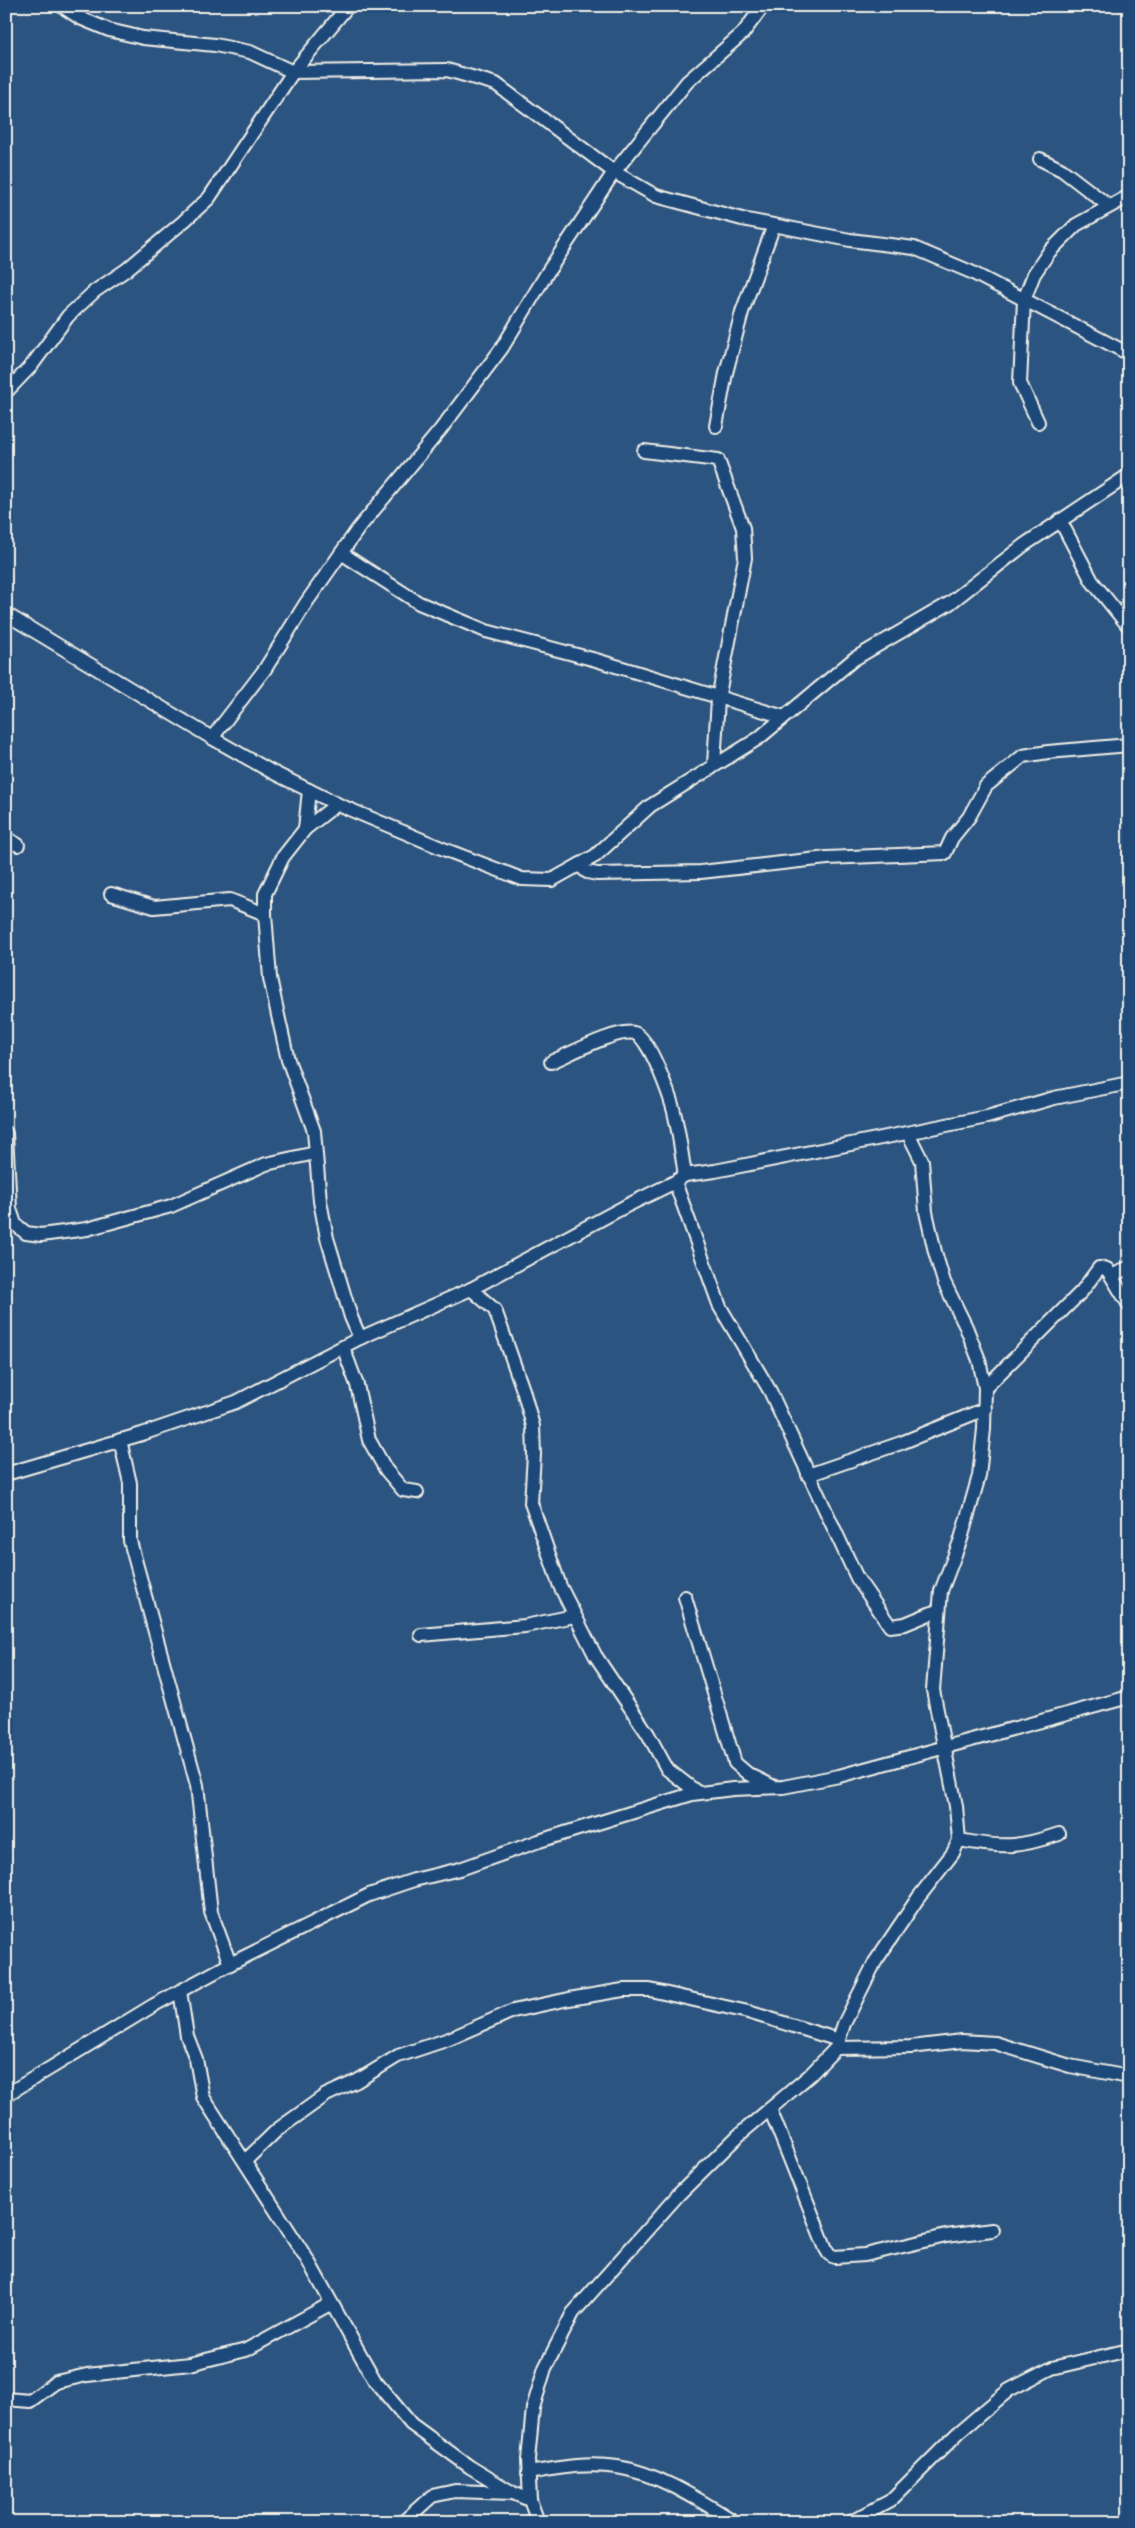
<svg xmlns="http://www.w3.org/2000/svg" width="1135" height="2528" font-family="Delius,sans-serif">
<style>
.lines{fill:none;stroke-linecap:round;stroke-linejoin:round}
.minor-casing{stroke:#f4f1e8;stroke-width:16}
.minor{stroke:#1f4a7a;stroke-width:12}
</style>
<rect width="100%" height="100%" fill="#2c5481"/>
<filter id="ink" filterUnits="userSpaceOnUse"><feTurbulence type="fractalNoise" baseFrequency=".02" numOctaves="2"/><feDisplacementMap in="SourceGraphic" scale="10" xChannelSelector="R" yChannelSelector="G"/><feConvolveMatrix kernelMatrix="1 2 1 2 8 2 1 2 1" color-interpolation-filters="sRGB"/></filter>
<g filter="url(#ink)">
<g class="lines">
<defs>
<g id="minor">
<polyline points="62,6 80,18 109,30 143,38 215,45 250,52 293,72 447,70 496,84 614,172 656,196 742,219 850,240 914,248 971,272 1129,354"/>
<polyline points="1040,159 1062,170 1109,206"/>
<polyline points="6,392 32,365 68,316 95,291 126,270 184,221 209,198 293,72 348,6"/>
<polyline points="1038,422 1020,383 1024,300 1034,274 1049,252 1076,225 1129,196"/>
<polyline points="716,426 726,373 742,312 774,225"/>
<polyline points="644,451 718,460 743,528 745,558 718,699 714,764"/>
<polyline points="1060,520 1092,581 1129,627"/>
<polyline points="341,553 419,603 486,631 596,660 784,717"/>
<polyline points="6,614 212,738 272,772 337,804 446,850 522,879 552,880 595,856 650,806 759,738 854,659 950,603 1024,545 1129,475"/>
<polyline points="212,738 265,669 306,603 358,529 441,429 502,348 547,273 614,172 687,82 743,33 763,6"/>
<polyline points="337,804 305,829 283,857 265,894 265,914 270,978 279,1020 288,1060 314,1131 320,1201 327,1238 351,1317 360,1338"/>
<polyline points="305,829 309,790"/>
<polyline points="6,838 18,845"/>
<polyline points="579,865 587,872 597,874 701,872 827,858 945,853 952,838 969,817 986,786 1023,756 1048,752 1129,745"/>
<polyline points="111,894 154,907 230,900 265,914"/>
<path d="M 551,1062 C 570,1054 616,1029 634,1033 C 650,1036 673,1104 676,1121 C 680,1139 682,1157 685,1175"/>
<polyline points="6,1133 10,1209 15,1224 26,1233 41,1235 87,1229 171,1206 266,1164 315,1153"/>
<polyline points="675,1182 720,1307 770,1391 857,1578 890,1626 905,1624 939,1610"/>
<polyline points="1112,1276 1129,1267"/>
<polyline points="471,1289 495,1310 523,1390 533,1426 534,1455 531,1503 560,1586 595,1655 648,1734 667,1769 698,1793"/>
<polyline points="343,1347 357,1385 369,1440 386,1470 403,1490 417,1492"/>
<polyline points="985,1388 1082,1291 1099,1268 1107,1269 1129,1305"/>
<polyline points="120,1440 130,1483 130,1541 197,1785 211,1912 230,1964"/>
<polyline points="6,1474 142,1434 236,1402 360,1338 471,1289 626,1206 675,1182 685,1175 715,1171 987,1117 1054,1098 1129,1083"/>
<polyline points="808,1475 901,1443 985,1409"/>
<polyline points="685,1597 735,1763 748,1774 772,1786"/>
<polyline points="421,1635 525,1626 574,1616"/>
<path d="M 959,1840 C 1002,1848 1018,1848 1059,1834"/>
<polyline points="180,1991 187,2036 196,2059 203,2097 307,2259 375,2381 411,2424 470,2467 513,2493 530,2500"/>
<polyline points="836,2048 911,2047 962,2041 995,2043 1070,2066 1129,2077"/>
<polyline points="6,2095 154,2005 230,1964 369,1895 414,1880 460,1869 539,1841 692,1794 733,1789 783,1787 839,1776 1129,1697"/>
<polyline points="770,2109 826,2249 829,2254 834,2257 865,2255 946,2236 992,2230"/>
<polyline points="245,2161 277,2130 326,2095 357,2081 398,2056 449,2039 513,2011 569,1999 623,1990 650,1990 748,2012 839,2040"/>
<polyline points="6,2399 30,2401 56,2382 87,2375 190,2364 246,2350 330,2304"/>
<path d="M 528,2473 C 558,2468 587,2462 617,2467 C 658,2473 699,2500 735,2522"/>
<polyline points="403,2522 432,2496 455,2491 512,2493"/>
<polyline points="538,2522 530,2500 528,2460 533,2408 545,2368 573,2313 679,2194 739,2135 810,2075 836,2048 844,2024 875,1962 918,1898 953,1853 959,1840 956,1806 933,1690 941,1591 961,1539 979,1476 984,1429 985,1388 979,1360 966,1327 944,1282 935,1252 926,1212 922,1161 908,1133"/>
<polyline points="851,2522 890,2501 958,2433 1009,2390 1052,2368 1129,2350"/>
</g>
</defs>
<use href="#minor" class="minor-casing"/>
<use href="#minor" class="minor"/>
</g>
</g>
<rect width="1135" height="2528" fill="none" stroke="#1f4a7a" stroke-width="25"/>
<rect x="12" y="12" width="1110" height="2503" fill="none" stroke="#f4f1e8" stroke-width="2" filter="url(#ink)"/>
</svg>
